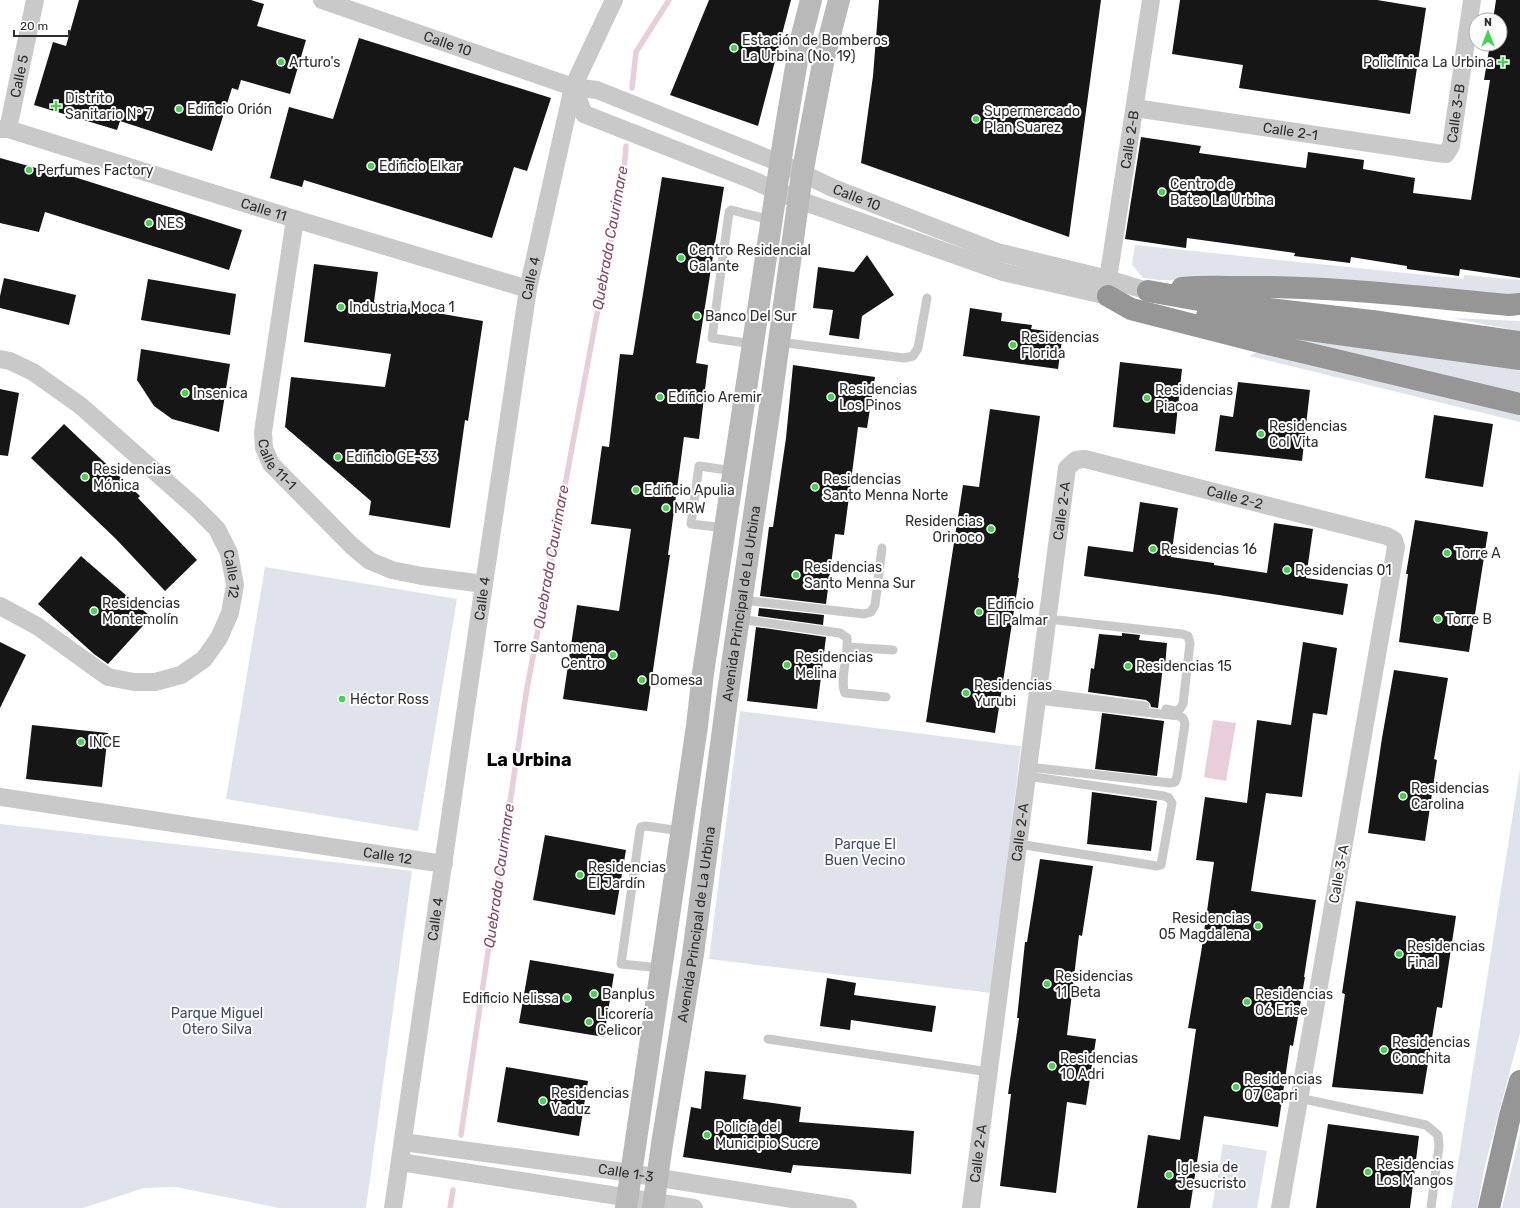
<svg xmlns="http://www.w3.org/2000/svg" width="1520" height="1208" font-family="Rubik,sans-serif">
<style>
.green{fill:#dfe3eb}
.water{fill:#e8cdda}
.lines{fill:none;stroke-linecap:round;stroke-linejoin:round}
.stream{stroke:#e8cdda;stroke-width:5.5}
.building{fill:#161616}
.lane{stroke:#c9c9c9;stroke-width:9}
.street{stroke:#c9c9c9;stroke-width:18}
.secondary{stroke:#b9b9b9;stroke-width:22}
.highway{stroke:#969696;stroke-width:22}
.poi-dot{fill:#45d24e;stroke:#fff;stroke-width:1.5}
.labels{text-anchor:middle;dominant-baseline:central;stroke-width:4;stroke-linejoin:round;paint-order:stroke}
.poi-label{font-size:14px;fill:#2f2f2f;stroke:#fff;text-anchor:start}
.street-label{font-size:14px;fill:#2f2f2f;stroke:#fff}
.park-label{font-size:14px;fill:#414d66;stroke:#fff}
.water-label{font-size:15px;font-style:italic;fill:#884665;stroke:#fff}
.district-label{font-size:18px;font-weight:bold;fill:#000;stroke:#fff}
</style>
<rect width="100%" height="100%" fill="#fff"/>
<g class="green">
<polygon points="1135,245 1464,279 1464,275 1520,280 1520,296 1245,280 1159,280 1143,278 1132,265"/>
<polygon points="1451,318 1520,321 1520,331"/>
<polygon points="1232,327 1520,365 1520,397"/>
<polygon points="1258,352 1520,409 1520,422 1249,356"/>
<polygon points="265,567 457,599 418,831 226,799"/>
<polygon points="740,711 1021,746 991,993 709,959"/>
<polygon points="1520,769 1520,1033 1485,1165 1477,1208 1451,1208"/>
<polygon points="0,824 412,871 366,1208 279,1208 176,1187 144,1188 83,1208 0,1208"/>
<polygon points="1520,1134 1520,1208 1502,1208"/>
<polygon points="1223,1144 1267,1151 1257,1208 1212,1208"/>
</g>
<polygon class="water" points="1213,720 1236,723 1226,781 1204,777"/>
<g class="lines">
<g class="stream">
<polyline points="632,88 636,52 669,0"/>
<polyline points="461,1135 526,694 624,169 626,146"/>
<polyline points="450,1208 453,1190"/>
</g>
</g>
<g class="building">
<polygon points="79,0 251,0 264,4 257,26 306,40 290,94 241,80 238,90 232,88 212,151 120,121 117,130 34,105 53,42 66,46"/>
<polygon points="709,0 791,0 758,126 670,95"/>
<polygon points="879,0 1101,0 1069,237 861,163 873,76"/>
<polygon points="1180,0 1377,0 1426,8 1410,114 1239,88 1243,65 1172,54"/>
<polygon points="1496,0 1520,0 1520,278 1460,269 1459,276 1407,269 1407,266 1351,257 1350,263 1294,256 1295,253 1187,238 1186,248 1125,239 1141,137 1201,146 1199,153 1306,168 1308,152 1364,160 1363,169 1415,178 1413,193 1471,200 1490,80 1484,80 1490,44 1500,44 1500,20 1493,20"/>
<polygon points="359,38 551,98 527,171 514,167 492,238 304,180 302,187 270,178 289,107 333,119"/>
<polygon points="0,158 68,177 68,175 242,230 229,270 45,212 39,232 0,223"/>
<polygon points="662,177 724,187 696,363 708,365 699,439 684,437 668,555 670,555 647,711 563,699 577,605 619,611 631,529 591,524 602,446 609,447 620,354 633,355"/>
<polygon points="867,255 894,295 862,316 859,339 829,335 833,310 813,308 818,267 854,272"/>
<polygon points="314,264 378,272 374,302 483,321 468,421 465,420 450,528 369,515 371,501 285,427 291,377 385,387 391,354 304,342"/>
<polygon points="4,278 76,295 69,325 0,308 0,296"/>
<polygon points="148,279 236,294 230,335 141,320"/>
<polygon points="970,308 1002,313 1001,321 1032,325 1031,329 1063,333 1058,369 963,356"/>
<polygon points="141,349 230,364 219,432 172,419 154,406 137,380"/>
<polygon points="1120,362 1182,369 1175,434 1113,427"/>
<polygon points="793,365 875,377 867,428 858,427 844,535 835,534 826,604 760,596 769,527 773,527 786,438"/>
<polygon points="1238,382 1310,390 1302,461 1215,451 1220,415 1233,417"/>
<polygon points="0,389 19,393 8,456 0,455"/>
<polygon points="990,409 1040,416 1018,578 1019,578 995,733 926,722 963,485 979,487"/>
<polygon points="1434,415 1493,424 1483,487 1425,478"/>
<polygon points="64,424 140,496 138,498 197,560 165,591 116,539 31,458"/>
<polygon points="1140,502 1178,508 1171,557 1214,563 1214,565 1267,573 1274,523 1313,529 1306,578 1348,584 1343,615 1219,595 1084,576 1088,546 1133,552"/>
<polygon points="1415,520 1488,532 1469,652 1399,642 1408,574 1406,574"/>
<polygon points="81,556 151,617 108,664 94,654 38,604"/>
<polygon points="759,608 824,615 823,625 758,616"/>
<polygon points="756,627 826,637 817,709 747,701"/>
<polygon points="1122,633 1140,635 1139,640 1167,643 1165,667 1163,666 1158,708 1151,707 1150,703 1146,700 1088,692 1091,668 1094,669 1099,634 1122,636"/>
<polygon points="0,642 26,655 0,708"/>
<polygon points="1303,642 1337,648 1327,715 1313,713 1302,797 1266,793 1251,891 1316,900 1304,977 1305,977 1293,1046 1290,1045 1278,1127 1204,1116 1190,1208 1137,1208 1148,1135 1180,1140 1196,1029 1188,1028 1201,953 1214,862 1196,860 1205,797 1247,803 1257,720 1291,725"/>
<polygon points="1394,670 1448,678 1434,759 1437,760 1425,841 1368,833 1382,738"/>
<polygon points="1102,713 1164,721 1157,776 1095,769"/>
<polygon points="32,725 108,733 102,787 26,779"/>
<polygon points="1092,792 1157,801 1151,851 1087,844"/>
<polygon points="545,835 626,850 615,915 533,900"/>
<polygon points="1040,859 1093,866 1082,936 1079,935 1067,1035 1096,1039 1086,1105 1067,1102 1056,1193 1000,1186 1011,1094 1008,1094 1019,1018 1017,1018 1025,942 1027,942"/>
<polygon points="1356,901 1456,916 1442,1008 1437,1007 1423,1094 1332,1087 1345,994 1342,993"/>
<polygon points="530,960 614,974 604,1037 519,1023"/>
<polygon points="827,978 856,983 854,995 936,1006 932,1032 851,1020 850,1030 820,1026"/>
<polygon points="506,1067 588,1081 579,1136 497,1122"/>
<polygon points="705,1071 746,1075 743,1099 801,1107 799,1122 914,1131 911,1174 793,1165 791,1173 683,1157 691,1107 701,1109"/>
<polygon points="1328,1124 1419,1136 1410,1208 1316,1208"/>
</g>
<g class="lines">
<g class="lane">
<polyline points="779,342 904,358 913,356 918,348 927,298"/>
<polyline points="753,344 712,338 729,212 731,210 771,220"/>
<polyline points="725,528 691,524 699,466 734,471"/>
<polyline points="742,600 864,614 871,612 875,605 882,548"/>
<path d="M 739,619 L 840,633 L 847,638 C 849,654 839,680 845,693 L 886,697"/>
<polyline points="1048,619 1182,634 1188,636 1190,643 1183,704 1180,709 1175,711 1166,709"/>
<polyline points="848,647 893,650"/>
<polyline points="1038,692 1145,706"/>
<polyline points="1028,767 1170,783 1175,782 1177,777 1185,724 1183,718 1179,716 1037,700"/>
<polyline points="1018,844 1157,866 1161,865 1172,803 1169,798 1164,796 1027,776"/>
<polyline points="661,968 621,964 640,830 641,827 646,826 681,831"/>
<polyline points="768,1039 989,1072"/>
<polyline points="1299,1098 1426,1125 1438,1135 1439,1146 1431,1208"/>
</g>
<g class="street">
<path id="s1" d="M 322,0 L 573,87 L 597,90 L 780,163 L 833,188 L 997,252 L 1108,279 L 1148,291"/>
<polyline points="573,87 584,114 755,181 776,191 799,200 1003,272 1108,296"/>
<path id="s2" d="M 1135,108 L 1436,153 L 1446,154 L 1451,146 L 1472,0"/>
<path id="s3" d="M 0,129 L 8,129 L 295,219 L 528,289"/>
<path id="s4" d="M 8,129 L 35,0"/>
<path id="s5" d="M 295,219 L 263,432 L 264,448 L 271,464 L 352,546 L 370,561 L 392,570 L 422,576 L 484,584"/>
<path id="s6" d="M 1108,279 L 1151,0"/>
<path id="s7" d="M 0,359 L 10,361 L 33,372 L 81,406 L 195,507 L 217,529 L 229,553 L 235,585 L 230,613 L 219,638 L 204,659 L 181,675 L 155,682 L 134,682 L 108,677 L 37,626 L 0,606"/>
<path id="s8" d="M 0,797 L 444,864"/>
<path id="s9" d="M 403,1142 L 610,1170 L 848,1208"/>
<polyline points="400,1162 694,1208"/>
<path id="s10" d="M 393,1208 L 484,584 L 528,289 L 573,87 L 614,0"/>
<path id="s11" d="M 971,1208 L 1067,468 L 1076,460 L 1085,459 L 1387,536 L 1394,540 L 1396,547 L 1280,1208"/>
</g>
<g class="secondary">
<polyline points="626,1208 697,726 703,673 785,132 800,43 811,0"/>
<path id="s12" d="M 653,1208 L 662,1144 L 693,954 L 728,692 L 771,400 L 802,174 L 824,58 L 839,0"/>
</g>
<g class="highway">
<path d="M 1182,288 C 1202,286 1223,287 1243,287 C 1332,286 1421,297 1509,305 L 1520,304"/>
<polyline points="1148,291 1210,302 1372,321 1520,342"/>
<polyline points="1108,296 1131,309 1264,343 1520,404"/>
<polyline points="1207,316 1520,359"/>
<polyline points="1489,1208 1510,1116 1520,1081"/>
</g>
</g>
<g class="poi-dot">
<circle cx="734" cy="48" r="4"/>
<circle cx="281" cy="62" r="4"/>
<path d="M1501 56h4v4h4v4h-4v4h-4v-4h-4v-4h4z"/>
<path d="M54 100h4v4h4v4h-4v4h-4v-4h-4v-4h4z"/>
<circle cx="179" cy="109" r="4"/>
<circle cx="976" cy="119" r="4"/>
<circle cx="371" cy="166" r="4"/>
<circle cx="29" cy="170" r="4"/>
<circle cx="1162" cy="192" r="4"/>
<circle cx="149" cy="223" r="4"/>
<circle cx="681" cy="258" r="4"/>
<circle cx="341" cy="307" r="4"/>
<circle cx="697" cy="316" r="4"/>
<circle cx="1013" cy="345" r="4"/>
<circle cx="185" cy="393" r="4"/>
<circle cx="660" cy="397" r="4"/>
<circle cx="831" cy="397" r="4"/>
<circle cx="1147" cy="398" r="4"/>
<circle cx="1261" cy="434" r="4"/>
<circle cx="338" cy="457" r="4"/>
<circle cx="85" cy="477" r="4"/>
<circle cx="815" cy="487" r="4"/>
<circle cx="636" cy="490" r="4"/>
<circle cx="666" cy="508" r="4"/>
<circle cx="991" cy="529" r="4"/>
<circle cx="1153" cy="549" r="4"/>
<circle cx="1447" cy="553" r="4"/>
<circle cx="1287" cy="570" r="4"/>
<circle cx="796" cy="575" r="4"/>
<circle cx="94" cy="611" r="4"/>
<circle cx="979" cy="612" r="4"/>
<circle cx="1438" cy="619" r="4"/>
<circle cx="613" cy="655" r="4"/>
<circle cx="787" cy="665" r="4"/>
<circle cx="1128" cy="666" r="4"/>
<circle cx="642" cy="680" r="4"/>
<circle cx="966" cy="693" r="4"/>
<circle cx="342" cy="699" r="4"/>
<circle cx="81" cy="742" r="4"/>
<circle cx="1403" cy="796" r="4"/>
<circle cx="580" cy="875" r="4"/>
<circle cx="1258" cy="926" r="4"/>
<circle cx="1399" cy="954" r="4"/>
<circle cx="1047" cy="984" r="4"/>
<circle cx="594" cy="994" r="4"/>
<circle cx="567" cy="998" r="4"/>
<circle cx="1247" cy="1002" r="4"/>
<circle cx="589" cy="1022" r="4"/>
<circle cx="1384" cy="1050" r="4"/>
<circle cx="1052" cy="1066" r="4"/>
<circle cx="1236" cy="1087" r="4"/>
<circle cx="543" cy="1101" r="4"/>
<circle cx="707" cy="1135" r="4"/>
<circle cx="1368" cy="1172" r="4"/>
<circle cx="1169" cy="1175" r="4"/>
</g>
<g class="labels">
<g class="poi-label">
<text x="742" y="40">Estación de Bomberos<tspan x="742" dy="16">La Urbina (No. 19)</tspan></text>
<text x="289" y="62">Arturo's</text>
<text x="1494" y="62" text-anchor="end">Policlínica La Urbina</text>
<text x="65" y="98">Distrito<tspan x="65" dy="16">Sanitario N° 7</tspan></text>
<text x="187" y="109">Edificio Orión</text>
<text x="984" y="111">Supermercado<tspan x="984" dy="16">Plan Suarez</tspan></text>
<text x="379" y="166">Edificio Elkar</text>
<text x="37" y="170">Perfumes Factory</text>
<text x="1170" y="184">Centro de<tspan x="1170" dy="16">Bateo La Urbina</tspan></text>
<text x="157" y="223">NES</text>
<text x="689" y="250">Centro Residencial<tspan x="689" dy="16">Galante</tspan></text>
<text x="349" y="307">Industria Moca 1</text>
<text x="705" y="316">Banco Del Sur</text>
<text x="1021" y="337">Residencias<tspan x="1021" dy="16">Florida</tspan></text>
<text x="839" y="389">Residencias<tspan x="839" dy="16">Los Pinos</tspan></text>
<text x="1155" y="390">Residencias<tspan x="1155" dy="16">Piacoa</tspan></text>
<text x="193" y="393">Insenica</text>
<text x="668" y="397">Edificio Aremir</text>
<text x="1269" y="426">Residencias<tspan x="1269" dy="16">Col Vita</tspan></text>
<text x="346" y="457">Edificio GE-33</text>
<text x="93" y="469">Residencias<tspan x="93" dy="16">Mónica</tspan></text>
<text x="823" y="479">Residencias<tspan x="823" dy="16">Santo Menna Norte</tspan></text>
<text x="644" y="490">Edificio Apulia</text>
<text x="674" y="508">MRW</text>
<text x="983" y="521" text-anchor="end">Residencias<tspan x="983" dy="16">Orinoco</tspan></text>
<text x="1161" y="549">Residencias 16</text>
<text x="1455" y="553">Torre A</text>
<text x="804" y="567">Residencias<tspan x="804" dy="16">Santo Menna Sur</tspan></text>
<text x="1295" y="570">Residencias 01</text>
<text x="102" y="603">Residencias<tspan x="102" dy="16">Montemolín</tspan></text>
<text x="987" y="604">Edificio<tspan x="987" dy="16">El Palmar</tspan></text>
<text x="1446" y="619">Torre B</text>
<text x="605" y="647" text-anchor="end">Torre Santomena<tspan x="605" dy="16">Centro</tspan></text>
<text x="795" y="657">Residencias<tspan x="795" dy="16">Melina</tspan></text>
<text x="1136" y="666">Residencias 15</text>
<text x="650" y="680">Domesa</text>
<text x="974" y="685">Residencias<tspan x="974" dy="16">Yurubi</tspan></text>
<text x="350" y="699">Héctor Ross</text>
<text x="89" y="742">INCE</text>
<text x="1411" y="788">Residencias<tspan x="1411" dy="16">Carolina</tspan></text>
<text x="588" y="867">Residencias<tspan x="588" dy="16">El Jardín</tspan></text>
<text x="1250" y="918" text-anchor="end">Residencias<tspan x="1250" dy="16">05 Magdalena</tspan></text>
<text x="1407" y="946">Residencias<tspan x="1407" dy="16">Final</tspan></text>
<text x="1055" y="976">Residencias<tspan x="1055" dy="16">11 Beta</tspan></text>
<text x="602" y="994">Banplus</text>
<text x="1255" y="994">Residencias<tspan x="1255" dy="16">06 Erise</tspan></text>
<text x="559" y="998" text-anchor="end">Edificio Nelissa</text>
<text x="597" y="1014">Licorería<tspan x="597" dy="16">Celicor</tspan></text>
<text x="1392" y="1042">Residencias<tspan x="1392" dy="16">Conchita</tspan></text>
<text x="1060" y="1058">Residencias<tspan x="1060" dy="16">10 Adri</tspan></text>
<text x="1244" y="1079">Residencias<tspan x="1244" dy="16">07 Capri</tspan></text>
<text x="551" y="1093">Residencias<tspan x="551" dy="16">Vaduz</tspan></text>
<text x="715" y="1127">Policía del<tspan x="715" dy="16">Municipio Sucre</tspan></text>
<text x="1376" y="1164">Residencias<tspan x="1376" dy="16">Los Mangos</tspan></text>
<text x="1177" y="1167">Iglesia de<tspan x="1177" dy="16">Jesucristo</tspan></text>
</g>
<g class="street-label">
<text stroke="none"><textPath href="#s1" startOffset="133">Calle 10</textPath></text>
<text stroke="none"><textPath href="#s4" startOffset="54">Calle 5</textPath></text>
<text stroke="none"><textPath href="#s2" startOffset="357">Calle 3-B</textPath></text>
<text stroke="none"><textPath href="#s2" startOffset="157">Calle 2-1</textPath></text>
<text stroke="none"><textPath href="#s6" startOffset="141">Calle 2-B</textPath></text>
<text stroke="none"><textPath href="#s1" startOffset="571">Calle 10</textPath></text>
<text stroke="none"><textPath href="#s3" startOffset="276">Calle 11</textPath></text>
<text stroke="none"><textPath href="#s10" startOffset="940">Calle 4</textPath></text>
<text stroke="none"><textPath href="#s5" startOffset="252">Calle 11-1</textPath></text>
<text stroke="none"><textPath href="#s11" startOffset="922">Calle 2-2</textPath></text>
<text stroke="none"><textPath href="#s11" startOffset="703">Calle 2-A</textPath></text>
<text stroke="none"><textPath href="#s7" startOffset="326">Calle 12</textPath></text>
<text stroke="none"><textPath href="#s10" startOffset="616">Calle 4</textPath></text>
<text stroke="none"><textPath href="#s12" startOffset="611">Avenida Principal de La Urbina</textPath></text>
<text stroke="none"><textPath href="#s11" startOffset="379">Calle 2-A</textPath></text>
<text stroke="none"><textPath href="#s8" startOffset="392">Calle 12</textPath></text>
<text transform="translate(1339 874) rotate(-80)">Calle 3-A</text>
<text stroke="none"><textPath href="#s10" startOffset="292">Calle 4</textPath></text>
<text stroke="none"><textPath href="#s12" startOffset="287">Avenida Principal de La Urbina</textPath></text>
<text stroke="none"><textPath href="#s11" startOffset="55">Calle 2-A</textPath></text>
<text stroke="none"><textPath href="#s9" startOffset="225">Calle 1-3</textPath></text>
</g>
<g class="park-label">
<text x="865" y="844">Parque El<tspan x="865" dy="16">Buen Vecino</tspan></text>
<text x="217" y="1013">Parque Miguel<tspan x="217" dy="16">Otero Silva</tspan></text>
</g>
<g class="water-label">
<text transform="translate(610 238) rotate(-80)">Quebrada Caurimare</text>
<text transform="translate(551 557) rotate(-80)">Quebrada Caurimare</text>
<text transform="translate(499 876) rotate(-82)">Quebrada Caurimare</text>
</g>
<g class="district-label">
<text x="529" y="760">La Urbina</text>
</g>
</g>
<g transform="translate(1488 32)"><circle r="19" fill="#ffffff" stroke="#acacac"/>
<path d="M0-3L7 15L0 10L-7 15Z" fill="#45d24e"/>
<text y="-6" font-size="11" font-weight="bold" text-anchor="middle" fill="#2f2f2f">N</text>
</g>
<path d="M14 30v6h55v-6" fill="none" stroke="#2f2f2f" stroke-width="2"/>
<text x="20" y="30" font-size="12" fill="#2f2f2f" stroke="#ffffff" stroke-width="3" paint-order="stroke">20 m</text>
</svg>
